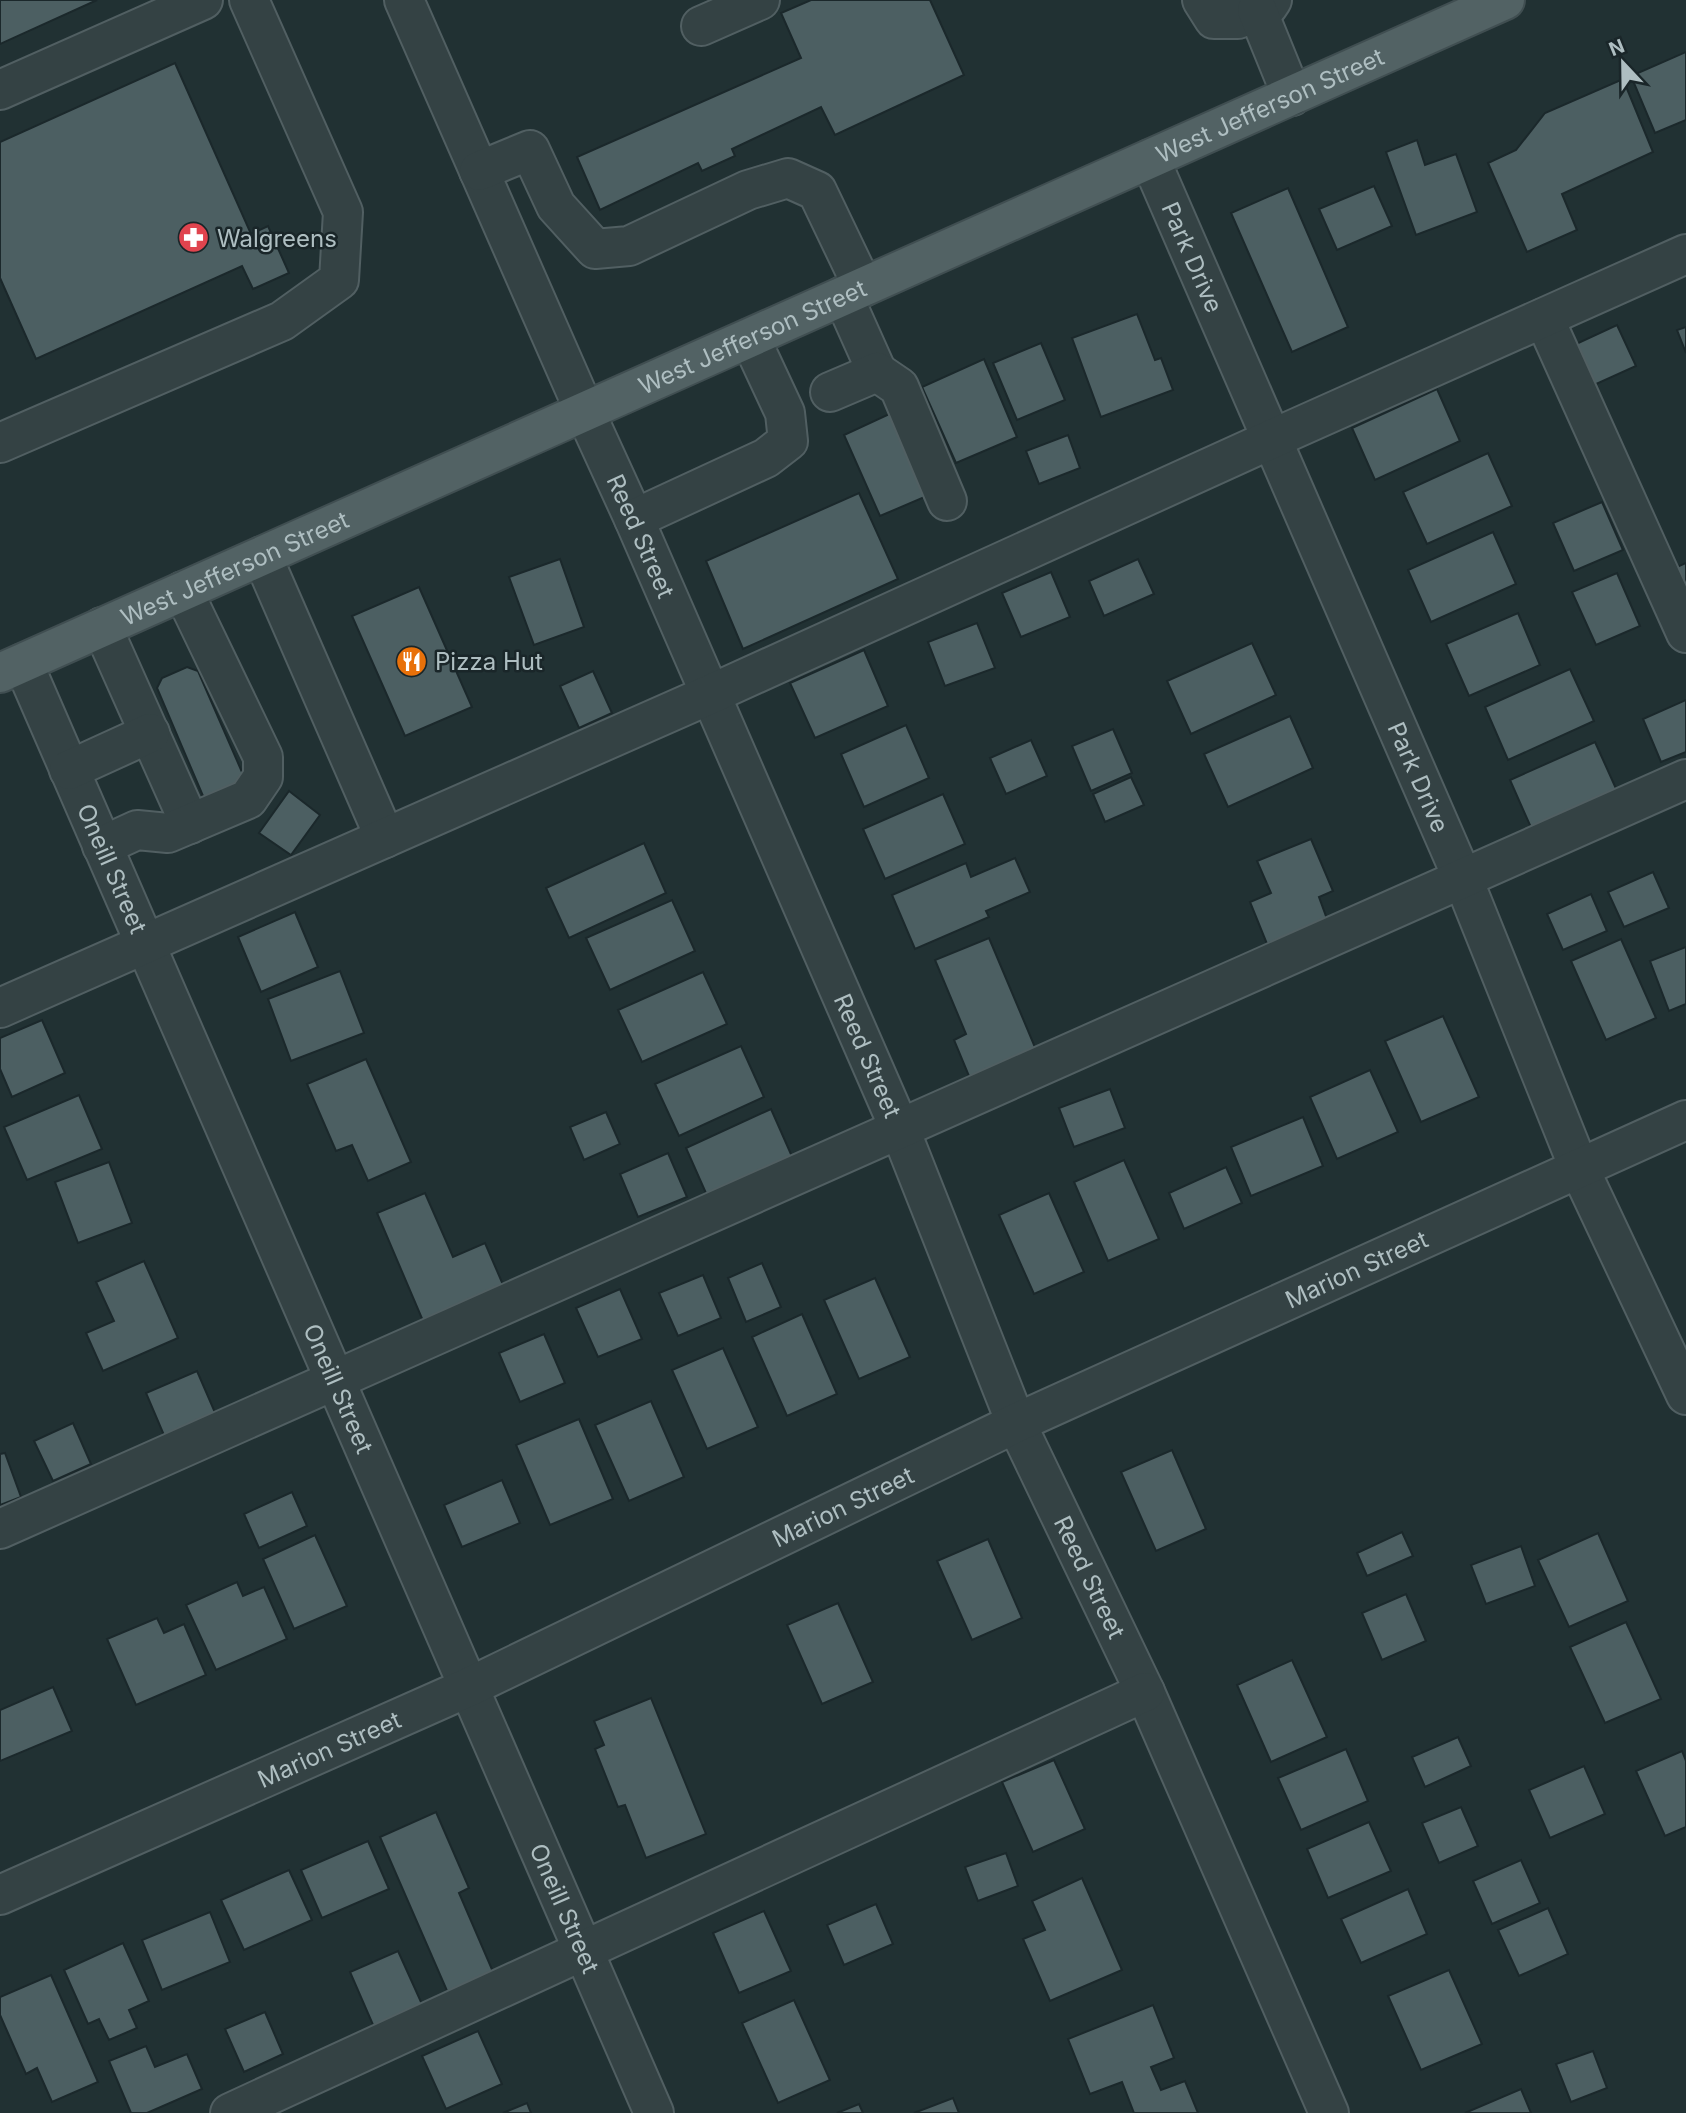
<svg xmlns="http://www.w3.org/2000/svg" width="1686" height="2113" font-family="Inter,sans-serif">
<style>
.building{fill:#4c5f62;stroke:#1b282b;stroke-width:2}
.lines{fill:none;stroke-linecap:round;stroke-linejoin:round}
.minor-casing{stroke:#515f62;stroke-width:42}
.major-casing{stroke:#404e51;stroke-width:42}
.minor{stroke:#344244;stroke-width:38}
.major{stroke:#526264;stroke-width:38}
.labels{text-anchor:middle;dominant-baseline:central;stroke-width:5;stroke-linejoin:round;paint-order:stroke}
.street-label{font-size:24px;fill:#aebec1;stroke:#1a2629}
.poi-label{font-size:24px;fill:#aebec1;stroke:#1a2629;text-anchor:start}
</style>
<rect width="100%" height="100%" fill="#213133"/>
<g class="building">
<polygon points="0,0 97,0 0,44"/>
<polygon points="811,0 930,0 964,75 835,135 821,107 732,149 735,156 702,171 698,163 600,210 577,157 801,58 781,13"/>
<polygon points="1686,52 1686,120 1655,133 1631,76"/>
<polygon points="175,63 251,234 268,226 289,273 253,289 242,266 36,359 0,278 0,142"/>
<polygon points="1623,79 1653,152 1562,194 1577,230 1527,252 1488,163 1516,150 1545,113"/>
<polygon points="1417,140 1425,165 1456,154 1477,212 1416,235 1386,152"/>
<polygon points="1374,186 1392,226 1337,250 1319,209"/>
<polygon points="1288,188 1348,327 1292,352 1231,213"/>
<polygon points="1137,314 1155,360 1161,358 1173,390 1101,417 1072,338"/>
<polygon points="1617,325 1636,366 1594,385 1576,344"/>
<polygon points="1686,327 1686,353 1677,330"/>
<polygon points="1041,343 1065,400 1017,420 993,363"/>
<polygon points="984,359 1017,437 956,463 922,387"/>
<polygon points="1437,389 1460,441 1375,480 1352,428"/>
<polygon points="900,409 934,493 880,516 844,435"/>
<polygon points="1068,435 1080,468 1039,484 1026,451"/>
<polygon points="1488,453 1512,506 1427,544 1403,492"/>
<polygon points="859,493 898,579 743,649 706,561"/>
<polygon points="1602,502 1623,550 1574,571 1553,523"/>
<polygon points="1493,532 1516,584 1431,622 1408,570"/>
<polygon points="560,559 584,627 534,645 509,577"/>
<polygon points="1138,559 1154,594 1104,616 1089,581"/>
<polygon points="1686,563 1686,607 1668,571"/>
<polygon points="1051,572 1070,617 1021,637 1002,593"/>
<polygon points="1617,573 1640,626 1596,645 1572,592"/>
<polygon points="419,587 472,707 405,736 352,616"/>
<polygon points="1518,613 1540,665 1469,696 1446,644"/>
<polygon points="977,623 995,668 945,686 928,642"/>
<polygon points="1252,643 1276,695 1191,734 1167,681"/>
<polygon points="864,650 888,706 815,738 790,683"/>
<polygon points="187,667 198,671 245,779 214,800 203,796 157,688 162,678"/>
<polygon points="1570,669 1594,721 1508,760 1485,707"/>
<polygon points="593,671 612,713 579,728 560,686"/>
<polygon points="1686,700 1686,752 1661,762 1643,719"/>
<polygon points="1290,716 1313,768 1228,807 1204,754"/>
<polygon points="906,725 929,778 864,807 841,754"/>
<polygon points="1113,729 1132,773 1091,791 1072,746"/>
<polygon points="1031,740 1047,776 1006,794 990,758"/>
<polygon points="1595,742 1618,793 1533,832 1510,780"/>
<polygon points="1131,777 1144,805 1105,822 1093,794"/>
<polygon points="289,791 320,815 291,855 259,833"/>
<polygon points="943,794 965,844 885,879 863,829"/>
<polygon points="1311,839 1333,891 1319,897 1327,919 1267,944 1250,902 1271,893 1257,861"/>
<polygon points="644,843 666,893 569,938 546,888"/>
<polygon points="1015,858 1030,892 986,911 989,917 915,949 892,895 966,863 971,877"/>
<polygon points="1653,872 1669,908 1624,927 1608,892"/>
<polygon points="1591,894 1607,931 1563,950 1547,914"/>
<polygon points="672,900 695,951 610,990 586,938"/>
<polygon points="295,912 318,967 261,992 238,937"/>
<polygon points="989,938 1037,1052 971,1081 954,1040 966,1034 935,960"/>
<polygon points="1621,939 1656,1018 1606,1040 1571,961"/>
<polygon points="1686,947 1686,1004 1669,1011 1650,961"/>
<polygon points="340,971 364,1033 291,1061 268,999"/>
<polygon points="703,972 727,1024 642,1062 618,1010"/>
<polygon points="1443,1016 1479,1097 1421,1122 1385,1041"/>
<polygon points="42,1020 65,1073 12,1097 0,1069 0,1038"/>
<polygon points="741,1046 764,1097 679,1136 655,1084"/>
<polygon points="366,1059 411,1162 368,1181 352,1145 336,1151 307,1084"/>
<polygon points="1370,1070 1398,1132 1337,1159 1310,1097"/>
<polygon points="1110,1089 1125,1128 1074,1147 1059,1108"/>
<polygon points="79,1095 102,1149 27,1180 4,1127"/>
<polygon points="771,1109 794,1161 709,1200 686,1148"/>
<polygon points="606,1112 620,1144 584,1160 570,1127"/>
<polygon points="1303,1117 1323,1166 1251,1196 1231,1147"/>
<polygon points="668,1153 687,1197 638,1217 620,1174"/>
<polygon points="1124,1160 1159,1239 1108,1261 1074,1182"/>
<polygon points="109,1162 132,1223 78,1243 55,1182"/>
<polygon points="1226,1167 1242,1203 1184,1229 1169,1193"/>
<polygon points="425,1193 453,1257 485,1243 507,1294 426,1328 377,1213"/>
<polygon points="1049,1193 1084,1272 1034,1294 999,1215"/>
<polygon points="144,1261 178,1338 103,1371 86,1333 114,1321 96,1282"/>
<polygon points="762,1263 781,1307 746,1322 728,1278"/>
<polygon points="703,1275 721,1318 678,1336 659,1293"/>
<polygon points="875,1278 910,1357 859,1379 824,1300"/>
<polygon points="620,1289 642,1339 598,1357 576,1308"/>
<polygon points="802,1314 837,1394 787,1416 752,1337"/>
<polygon points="544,1334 565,1383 520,1402 499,1353"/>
<polygon points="723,1348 758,1427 707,1449 672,1370"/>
<polygon points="197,1371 220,1424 169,1447 146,1393"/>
<polygon points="651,1401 684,1477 629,1501 595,1425"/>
<polygon points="579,1419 613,1499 550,1525 516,1445"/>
<polygon points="73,1423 91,1464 53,1481 34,1441"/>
<polygon points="1172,1450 1206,1529 1156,1551 1121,1472"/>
<polygon points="5,1453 21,1497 0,1505 0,1454"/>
<polygon points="502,1480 520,1523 462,1547 444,1505"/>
<polygon points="292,1492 307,1526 259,1548 244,1514"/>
<polygon points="1402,1532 1413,1556 1367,1576 1357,1553"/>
<polygon points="1598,1533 1628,1601 1569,1627 1538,1560"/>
<polygon points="315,1535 347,1606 294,1629 263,1559"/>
<polygon points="988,1539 1022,1618 972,1640 937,1561"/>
<polygon points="1521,1546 1535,1586 1486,1604 1471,1565"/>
<polygon points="237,1582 243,1596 264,1587 287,1639 216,1670 186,1605"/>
<polygon points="1406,1594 1426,1641 1382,1660 1362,1613"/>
<polygon points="838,1603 873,1682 822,1704 787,1625"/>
<polygon points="157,1618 164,1633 184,1624 206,1675 136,1705 107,1639"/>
<polygon points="1626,1622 1661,1699 1605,1723 1570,1647"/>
<polygon points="1292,1660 1327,1737 1271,1762 1237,1685"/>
<polygon points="53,1687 72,1731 0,1761 0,1710"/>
<polygon points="651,1698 706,1834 646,1858 625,1805 618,1807 595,1749 604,1745 594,1721"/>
<polygon points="1458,1737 1471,1766 1425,1787 1412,1757"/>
<polygon points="1346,1749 1368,1801 1301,1830 1278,1778"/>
<polygon points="1682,1751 1686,1761 1686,1827 1665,1836 1636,1771"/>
<polygon points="1054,1760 1085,1829 1033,1852 1002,1782"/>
<polygon points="1584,1766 1605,1814 1550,1838 1529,1790"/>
<polygon points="1461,1807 1478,1846 1439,1863 1422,1823"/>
<polygon points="436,1812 469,1888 459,1893 497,1981 451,2000 380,1837"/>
<polygon points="1369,1822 1391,1871 1328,1898 1307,1849"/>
<polygon points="368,1841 389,1889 322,1918 301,1870"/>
<polygon points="1006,1853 1018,1886 978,1901 965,1867"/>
<polygon points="1521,1860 1540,1903 1492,1924 1473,1881"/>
<polygon points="289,1870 312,1920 244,1950 221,1900"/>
<polygon points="1082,1878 1122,1970 1050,2001 1023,1939 1045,1930 1032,1901"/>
<polygon points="1408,1889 1427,1934 1361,1963 1341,1919"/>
<polygon points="876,1904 893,1944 844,1965 827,1925"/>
<polygon points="1548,1908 1568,1954 1519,1976 1498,1930"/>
<polygon points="764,1911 791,1971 739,1993 713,1933"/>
<polygon points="210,1912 230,1962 162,1990 142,1940"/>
<polygon points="123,1943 149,2001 129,2010 137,2028 109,2040 99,2019 88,2024 64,1970"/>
<polygon points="398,1951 426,2013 377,2034 350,1972"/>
<polygon points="1449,1970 1482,2044 1421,2070 1388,1996"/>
<polygon points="51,1975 98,2082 52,2102 37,2068 26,2074 0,2015 0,1997"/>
<polygon points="794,2000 830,2080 778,2103 742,2023"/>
<polygon points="1153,2005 1174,2058 1151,2067 1161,2090 1185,2081 1198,2113 1134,2113 1122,2082 1090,2094 1068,2039"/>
<polygon points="265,2012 283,2054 244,2072 225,2029"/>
<polygon points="478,2031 502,2084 446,2109 422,2056"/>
<polygon points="146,2046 155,2067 187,2054 202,2089 147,2113 131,2113 109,2061"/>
<polygon points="1593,2051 1607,2088 1571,2102 1556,2064"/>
<polygon points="1521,2089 1531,2113 1465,2113"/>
<polygon points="953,2098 959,2113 914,2113"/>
<polygon points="527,2103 531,2113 503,2113"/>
<polygon points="859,2104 863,2113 837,2113"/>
</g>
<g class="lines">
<defs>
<g id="minor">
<path id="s1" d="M 404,0 L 585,412 L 634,519 L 899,1127 L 1016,1423 L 1145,1692 L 1329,2113"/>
<polyline points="1202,0 1214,19 1238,19 1268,6 1272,0"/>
<polyline points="1257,10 1292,96"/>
<polyline points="701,26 760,0"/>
<polyline points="0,90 203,0"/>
<path id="s2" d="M 1150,159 L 1463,879 L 1579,1168 L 1686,1395"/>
<polyline points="479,171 530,150 556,206 595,249 629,246 748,190 788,178 817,191 863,287"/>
<polyline points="843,296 877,372"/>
<polyline points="1544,318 1686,633"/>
<polyline points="830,392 877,372 899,387 947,501"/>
<polyline points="0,443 282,321 339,280 343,212 249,0"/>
<polyline points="634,519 766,458 788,441 785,413 750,338"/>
<polyline points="262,556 385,838"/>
<polyline points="102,627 190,824"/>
<path id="s3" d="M 23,663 L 654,2113"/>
<polyline points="69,770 150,733"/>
<polyline points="102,846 137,830 168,833 248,799 263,777 263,757 183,591"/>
<polyline points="0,1008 711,694 1272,439 1686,254"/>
<polyline points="0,1529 1686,779"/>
<path id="s4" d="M 0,1895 L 469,1687 L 1016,1423 L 1686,1120"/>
<polyline points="230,2113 1145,1692"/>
</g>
<g id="major">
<path id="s5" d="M 0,673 L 1505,0"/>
</g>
</defs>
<use href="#minor" class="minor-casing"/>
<use href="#major" class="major-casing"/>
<use href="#minor" class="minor"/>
<use href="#major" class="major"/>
</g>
<defs>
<symbol id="pharmacy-disc" viewBox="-11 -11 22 22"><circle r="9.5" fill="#e0444e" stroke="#1a2629"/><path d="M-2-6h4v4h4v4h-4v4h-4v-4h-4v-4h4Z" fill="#fff"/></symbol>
<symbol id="restaurant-disc" viewBox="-11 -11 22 22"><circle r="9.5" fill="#e8710a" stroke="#1a2629"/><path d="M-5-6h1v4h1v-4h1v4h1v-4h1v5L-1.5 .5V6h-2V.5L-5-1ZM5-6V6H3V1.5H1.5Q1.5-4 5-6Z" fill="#fff"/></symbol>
</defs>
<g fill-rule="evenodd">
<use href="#pharmacy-disc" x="176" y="220" width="35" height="35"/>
<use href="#restaurant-disc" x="394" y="644" width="35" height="35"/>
</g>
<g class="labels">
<g class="street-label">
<text stroke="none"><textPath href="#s5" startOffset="1391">West Jefferson Street</textPath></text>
<text stroke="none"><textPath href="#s2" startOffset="107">Park Drive</textPath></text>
<text stroke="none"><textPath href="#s5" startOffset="824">West Jefferson Street</textPath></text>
<text stroke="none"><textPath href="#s1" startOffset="586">Reed Street</textPath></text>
<text stroke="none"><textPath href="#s5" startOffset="257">West Jefferson Street</textPath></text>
<text stroke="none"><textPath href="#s2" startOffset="674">Park Drive</textPath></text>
<text stroke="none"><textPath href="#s3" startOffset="224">Oneill Street</textPath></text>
<text stroke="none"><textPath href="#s1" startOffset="1153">Reed Street</textPath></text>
<text stroke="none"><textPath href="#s4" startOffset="1494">Marion Street</textPath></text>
<text stroke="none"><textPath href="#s3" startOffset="791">Oneill Street</textPath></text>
<text stroke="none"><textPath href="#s4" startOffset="928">Marion Street</textPath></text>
<text stroke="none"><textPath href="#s1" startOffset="1720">Reed Street</textPath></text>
<text stroke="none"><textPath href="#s4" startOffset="360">Marion Street</textPath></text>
<text stroke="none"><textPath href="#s3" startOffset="1358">Oneill Street</textPath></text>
</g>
<g class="poi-label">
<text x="217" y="238">Walgreens</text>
<text x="435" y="661">Pizza Hut</text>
</g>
</g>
<g transform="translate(1623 63) rotate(338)" stroke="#1a2629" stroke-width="5" paint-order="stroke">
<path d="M0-5L12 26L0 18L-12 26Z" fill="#aebec1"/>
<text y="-10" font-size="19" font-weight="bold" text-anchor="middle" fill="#aebec1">N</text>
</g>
</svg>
